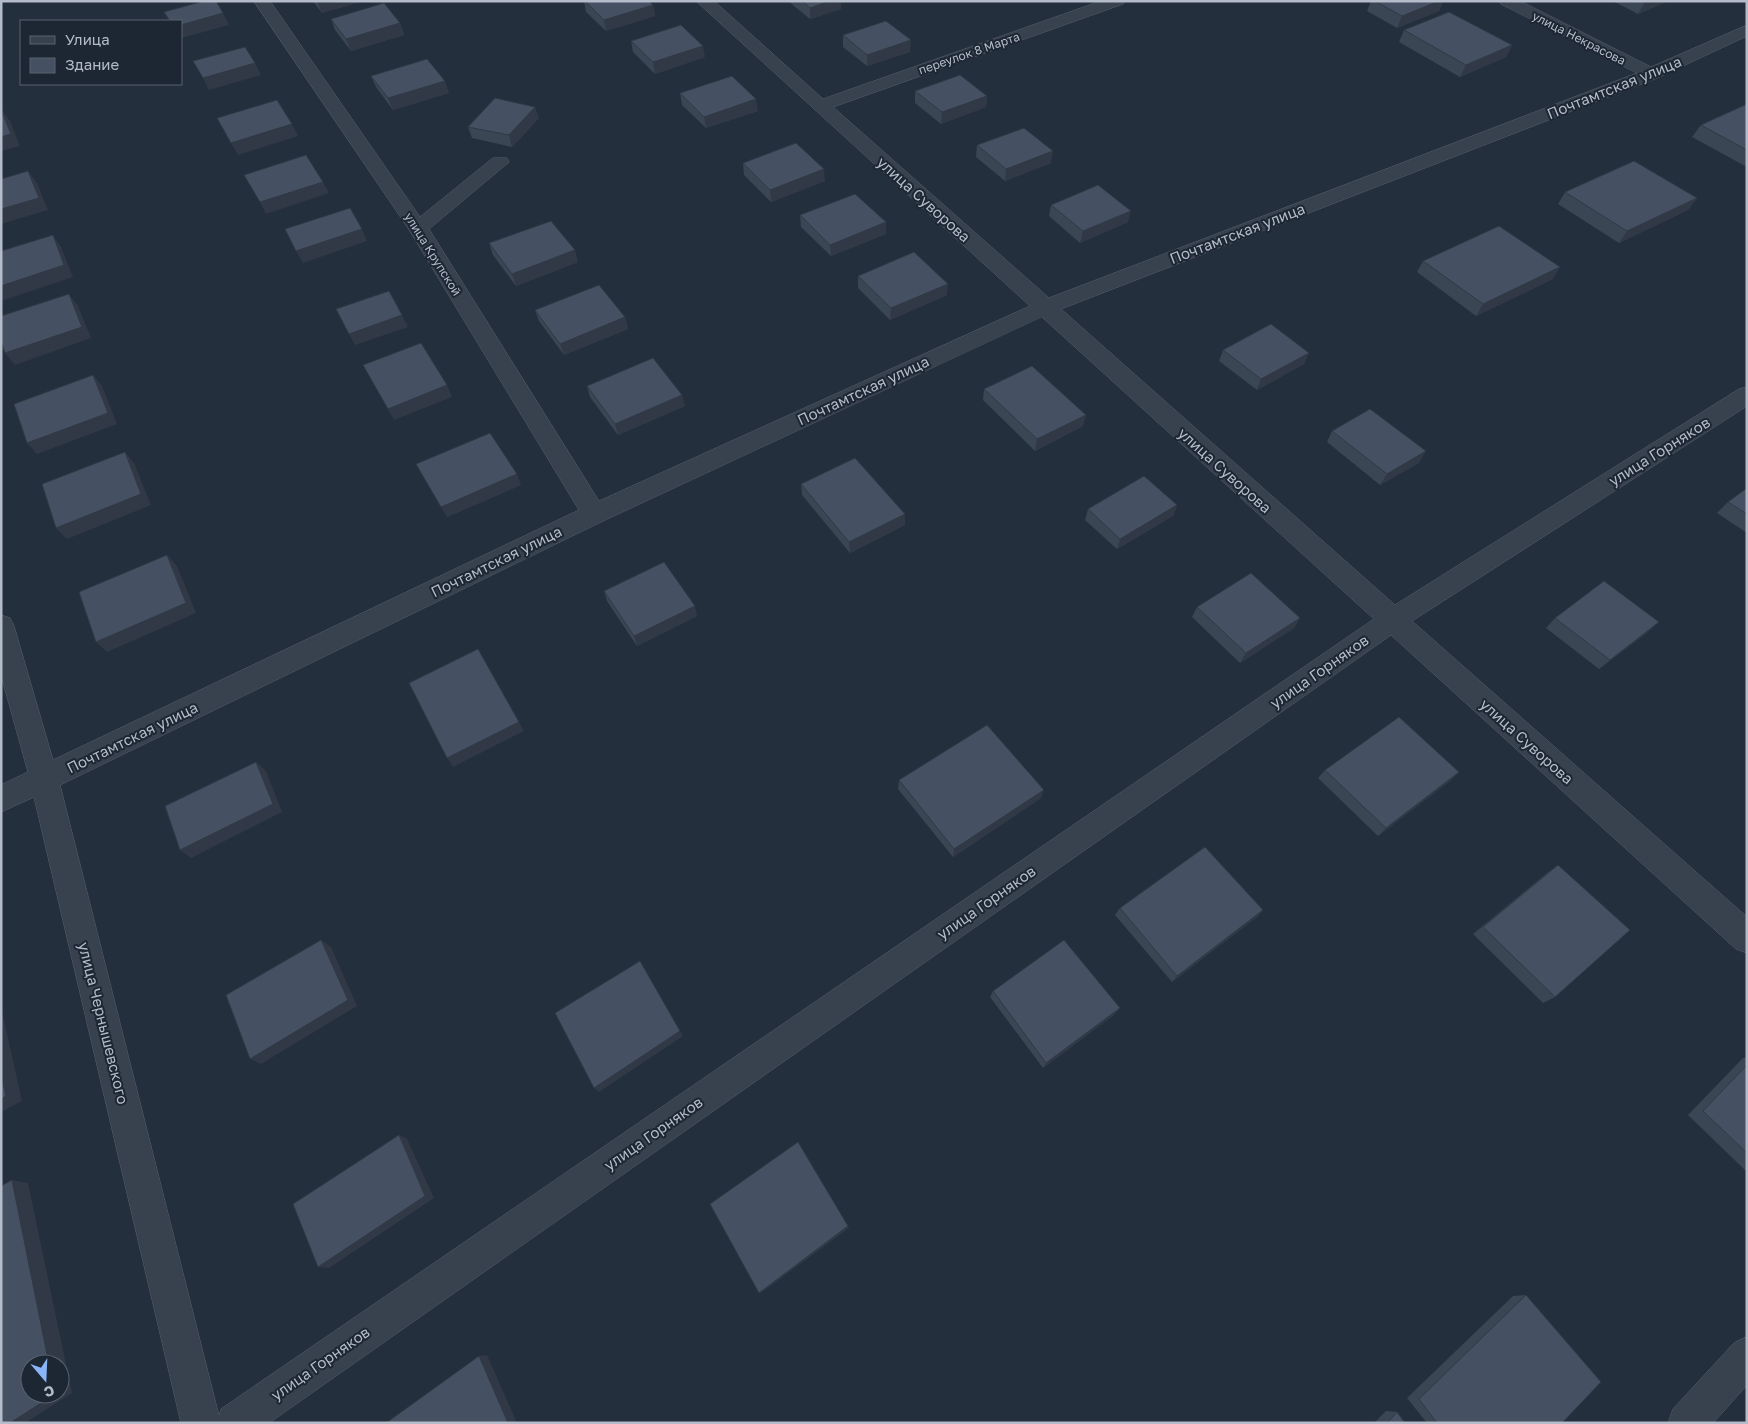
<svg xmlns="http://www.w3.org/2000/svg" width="1748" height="1424" font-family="'Golos Text',sans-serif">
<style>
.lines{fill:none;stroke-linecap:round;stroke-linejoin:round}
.minor-casing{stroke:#565f6c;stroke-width:1}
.minor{fill:#38414e;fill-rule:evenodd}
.wall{fill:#3b4654}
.shaded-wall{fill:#303945}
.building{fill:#455162;stroke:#303945}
.labels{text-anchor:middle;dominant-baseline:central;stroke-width:4;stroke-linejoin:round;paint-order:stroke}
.far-street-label{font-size:12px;fill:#b4bcc9;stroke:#1d2633}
.street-label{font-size:15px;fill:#b4bcc9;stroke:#1d2633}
</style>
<rect width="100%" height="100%" fill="#242f3e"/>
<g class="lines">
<defs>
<g id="minor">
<path d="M 254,1 L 270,1 L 420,217 L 493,158 L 507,158 L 509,162 L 429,229 L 599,501 L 1030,306 L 696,1 L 714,1 L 823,99 L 1101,1 L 1125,1 L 1123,4 L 833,107 L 1049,298 L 1637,73 L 1501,4 L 1499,1 L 1520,1 L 1651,67 L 1747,25 L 1747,36 L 1657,78 L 1061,309 L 1395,605 L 1739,389 L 1747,387 L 1747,406 L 1412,621 L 1747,917 L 1747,953 L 1736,949 L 1391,635 L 269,1423 L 181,1423 L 34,797 L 1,812 L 1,785 L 28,772 L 1,675 L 1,615 L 10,618 L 14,626 L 53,760 L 579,510 L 408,228 ZM 1042,317 L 1374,619 L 221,1409 L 219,1416 L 60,785 L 603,521 Z"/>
<polygon points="1747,1337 1747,1385 1713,1423 1668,1423 1673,1409 1734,1343"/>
</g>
</defs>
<use href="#minor" class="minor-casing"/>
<use href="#minor" class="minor"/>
</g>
<g class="wall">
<polygon points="313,1 363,1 322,13"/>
<polygon points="584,1 649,1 653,5 655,16 606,31 586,12"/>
<polygon points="788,1 841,1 841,9 810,19"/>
<polygon points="1371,1 1443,1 1439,11 1397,28 1367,11"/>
<polygon points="1613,1 1668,1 1638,14"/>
<polygon points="331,19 400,23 404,35 351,51 335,30"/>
<polygon points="1404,30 1512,45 1506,57 1460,77 1399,42"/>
<polygon points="843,35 910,52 867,66 843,47"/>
<polygon points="631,41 705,57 655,74 633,52"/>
<polygon points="371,76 449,93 393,110 376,87"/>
<polygon points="915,91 987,96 986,107 941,124 915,103"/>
<polygon points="680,93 758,111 706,128 682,105"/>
<polygon points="1747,104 1747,167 1692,137 1701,125"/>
<polygon points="539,118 512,147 472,138 468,127"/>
<polygon points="977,145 1051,163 1005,181 976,157"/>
<polygon points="743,163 825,181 771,202 744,175"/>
<polygon points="1565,192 1697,198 1688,210 1619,243 1558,204"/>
<polygon points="1051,205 1128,222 1080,243 1049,216"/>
<polygon points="800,215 886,222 886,234 831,256 801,227"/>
<polygon points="489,243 578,262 516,286 493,255"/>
<polygon points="1423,261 1553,279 1476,316 1417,272"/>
<polygon points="858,276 947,295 890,320 858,288"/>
<polygon points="535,310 625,317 628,329 564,355 539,321"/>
<polygon points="1223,350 1309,353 1304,364 1257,390 1219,361"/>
<polygon points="587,386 685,406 618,435 590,397"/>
<polygon points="984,389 1083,426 1035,451 983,400"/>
<polygon points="1332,431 1419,463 1380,485 1327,442"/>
<polygon points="416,464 521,485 447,517"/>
<polygon points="801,484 905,514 905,525 850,553 802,495"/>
<polygon points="1747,488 1747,533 1717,513 1728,502"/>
<polygon points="1177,505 1173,516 1117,549 1085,520 1088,509"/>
<polygon points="604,591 697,616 637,646 607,601"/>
<polygon points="1197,607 1300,618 1294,628 1240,663 1192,617"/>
<polygon points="1555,618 1648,632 1599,669 1546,628"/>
<polygon points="1325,770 1459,772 1450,781 1378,836 1318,778"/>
<polygon points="899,780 1041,798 953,857 898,789"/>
<polygon points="1558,865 1555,997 1543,1003 1473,934 1547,873"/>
<polygon points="1120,908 1263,910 1257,917 1172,982 1115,915"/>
<polygon points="993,991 1115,1014 1043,1068 990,997"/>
<polygon points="1747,1057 1747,1172 1688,1115 1743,1058"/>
<polygon points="1526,1295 1562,1423 1427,1423 1407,1398 1513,1296"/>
<polygon points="1386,1411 1397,1412 1405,1423 1374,1423"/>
</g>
<g class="shaded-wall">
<polygon points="317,1 363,1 322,13"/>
<polygon points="829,1 841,1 841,9 810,19 810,8"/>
<polygon points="1439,1 1443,1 1439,11 1397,28 1402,16"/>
<polygon points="1647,1 1668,1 1638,14 1645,2"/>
<polygon points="653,5 655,16 606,31 604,20"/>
<polygon points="223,13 229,25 181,38 181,25"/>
<polygon points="400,23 404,35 351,51 346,39"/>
<polygon points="911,40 910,52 867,66 867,55"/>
<polygon points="1512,45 1506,57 1460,77 1466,65"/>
<polygon points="703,46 705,57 655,74 653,62"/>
<polygon points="255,63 261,75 209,90 203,78"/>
<polygon points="445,81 449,93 393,110 388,98"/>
<polygon points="987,96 986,107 941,124 942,112"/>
<polygon points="756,99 758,111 706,128 704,117"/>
<polygon points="535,107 539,118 512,147 509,135"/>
<polygon points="2,110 10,121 20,146 1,151"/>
<polygon points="292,124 298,136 238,155 231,143"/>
<polygon points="1053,151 1051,163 1005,181 1006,169"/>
<polygon points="824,169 825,181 771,202 770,190"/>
<polygon points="28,171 37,183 48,210 1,224 1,209"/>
<polygon points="323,182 329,193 266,214 260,202"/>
<polygon points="1697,198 1688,210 1619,243 1627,231"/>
<polygon points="1131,211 1128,222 1080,243 1083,231"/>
<polygon points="886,222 886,234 831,256 830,245"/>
<polygon points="362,229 367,241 303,263 296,251"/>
<polygon points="53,235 61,247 73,277 1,301 1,286"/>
<polygon points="575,250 578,262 516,286 512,274"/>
<polygon points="1560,267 1553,279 1476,316 1483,304"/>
<polygon points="948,284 947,295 890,320 891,308"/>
<polygon points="69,294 78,306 91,338 15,365 5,353"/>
<polygon points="402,315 408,327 355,345 349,334"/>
<polygon points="625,317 628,329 564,355 560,344"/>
<polygon points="1309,353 1304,364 1257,390 1261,379"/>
<polygon points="93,375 102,386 117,424 37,454 27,443"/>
<polygon points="447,385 452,397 394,420 388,409"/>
<polygon points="682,395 685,406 618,435 615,424"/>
<polygon points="1086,415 1083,426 1035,451 1037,439"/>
<polygon points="1426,451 1419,463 1380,485 1387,474"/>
<polygon points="125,452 134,463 151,505 67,539 56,528"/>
<polygon points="517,474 521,485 447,517 441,507"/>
<polygon points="1177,505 1173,516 1117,549 1120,539"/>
<polygon points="905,514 905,525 850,553 849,542"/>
<polygon points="167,555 177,566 196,613 107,652 96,642"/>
<polygon points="695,606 697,616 637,646 634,636"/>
<polygon points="1300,618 1294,628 1240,663 1246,653"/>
<polygon points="1659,622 1648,632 1599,669 1610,660"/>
<polygon points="478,649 524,731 453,767 447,758"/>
<polygon points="256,762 266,771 282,812 191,858 180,850"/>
<polygon points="1459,772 1450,781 1378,836 1386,828"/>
<polygon points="1044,790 1041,798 953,857 954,849"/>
<polygon points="1263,910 1257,917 1172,982 1177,976"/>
<polygon points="321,940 331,947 357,1006 261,1064 250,1059"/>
<polygon points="644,968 683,1036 599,1092 594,1088"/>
<polygon points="1,1007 22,1101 1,1112"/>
<polygon points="1120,1008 1115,1014 1043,1068 1046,1063"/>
<polygon points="399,1135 407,1139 434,1198 329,1268 318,1267"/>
<polygon points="12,1180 28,1183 72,1393 25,1423 10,1423 55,1394 60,1394 60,1364 49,1364"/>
<polygon points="848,1226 849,1228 761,1293 759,1293"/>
<polygon points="487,1355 517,1423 508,1423 479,1356"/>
</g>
<g class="building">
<polygon points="204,1 216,1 223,13 181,25 181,21 170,21 164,12"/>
<polygon points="585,1 649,1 653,5 604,20"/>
<polygon points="802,1 829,1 810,8"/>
<polygon points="1375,1 1439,1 1402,16"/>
<polygon points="384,3 400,23 346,39 331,19"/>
<polygon points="1449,12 1512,45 1466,65 1404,30"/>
<polygon points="886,21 911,40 867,55 843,35"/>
<polygon points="681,25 703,46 653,62 631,41"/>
<polygon points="245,47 255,63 203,78 193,61"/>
<polygon points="427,59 445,81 388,98 371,76"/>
<polygon points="960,75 987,96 942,112 915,91"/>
<polygon points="732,76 756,99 704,117 680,93"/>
<polygon points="495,98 535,107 509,135 468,127"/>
<polygon points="277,100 292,124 231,143 217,118"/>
<polygon points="1747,104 1747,150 1701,125"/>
<polygon points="1,110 11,134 1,137"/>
<polygon points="1024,128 1053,151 1006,169 977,145"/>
<polygon points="796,143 824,169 770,190 743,163"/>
<polygon points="306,155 323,182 260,202 244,175"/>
<polygon points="1634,161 1697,198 1627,231 1565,192"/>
<polygon points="28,171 39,198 1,209 1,179"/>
<polygon points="1098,185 1131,211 1083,231 1051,205"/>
<polygon points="855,194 886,222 830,245 800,215"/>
<polygon points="350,208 362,229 296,251 285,229"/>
<polygon points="551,221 575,250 512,274 489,243"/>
<polygon points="1499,226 1560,267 1483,304 1423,261"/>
<polygon points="53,235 64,265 1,286 1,251"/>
<polygon points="914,252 948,284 891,308 858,276"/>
<polygon points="599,285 625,317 560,344 535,310"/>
<polygon points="389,291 402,315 349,334 336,309"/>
<polygon points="69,294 82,327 5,353 1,341 1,316"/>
<polygon points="1271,324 1309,353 1261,379 1223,350"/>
<polygon points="421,343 447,385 388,409 363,365"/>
<polygon points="653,358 682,395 615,424 587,386"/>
<polygon points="1032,366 1086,415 1037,439 984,389"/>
<polygon points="93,375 108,413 27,443 14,404"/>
<polygon points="1370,409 1426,451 1387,474 1332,431"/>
<polygon points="490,433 517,474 441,507 416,464"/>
<polygon points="125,452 141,494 56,528 42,484"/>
<polygon points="855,458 905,514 849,542 801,484"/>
<polygon points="1144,476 1177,505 1120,539 1088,509"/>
<polygon points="1747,488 1747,514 1728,502"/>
<polygon points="167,555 186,603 96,642 79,592"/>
<polygon points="664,562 695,606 634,636 604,591"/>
<polygon points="1251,573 1300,618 1246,653 1197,607"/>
<polygon points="1604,581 1659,622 1610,660 1555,618"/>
<polygon points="478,649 519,722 447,758 409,683"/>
<polygon points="1399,717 1459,772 1386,828 1325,770"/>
<polygon points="987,725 1044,790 954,849 899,780"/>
<polygon points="256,762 273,804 180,850 165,806"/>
<polygon points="1205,847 1263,910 1177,976 1120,908"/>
<polygon points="1558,865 1630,930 1555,997 1483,927"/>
<polygon points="321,940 348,1000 250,1059 226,995"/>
<polygon points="1064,940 1120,1008 1046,1063 993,991"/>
<polygon points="640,961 680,1031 594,1088 555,1013"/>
<polygon points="1747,1065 1747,1153 1703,1111"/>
<polygon points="1,1075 6,1096 1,1099"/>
<polygon points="399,1135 425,1196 318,1267 293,1204"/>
<polygon points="798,1142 848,1226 759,1293 710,1204"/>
<polygon points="12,1180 49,1364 30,1364 30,1394 55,1394 10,1423 1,1423 1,1186"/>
<polygon points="1526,1295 1601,1382 1562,1423 1437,1423 1419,1399"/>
<polygon points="479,1356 508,1423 386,1423"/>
<polygon points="1397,1412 1405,1423 1387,1423"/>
</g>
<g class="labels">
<g class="far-street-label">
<text transform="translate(1579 38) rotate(27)">улица Некрасова</text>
<text transform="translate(969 53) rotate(-19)">переулок 8 Марта</text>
<text transform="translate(433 254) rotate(58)">улица Крупской</text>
</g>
<g class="street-label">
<text transform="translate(1614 87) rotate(-22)">Почтамтская улица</text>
<text transform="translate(924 199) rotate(42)">улица Суворова</text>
<text transform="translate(1237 233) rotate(-21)">Почтамтская улица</text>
<text transform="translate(863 390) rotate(-25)">Почтамтская улица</text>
<text transform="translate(1659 451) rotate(-32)">улица Горняков</text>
<text transform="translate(1225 470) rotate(42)">улица Суворова</text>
<text transform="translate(496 561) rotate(-26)">Почтамтская улица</text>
<text transform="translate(1319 671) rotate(-35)">улица Горняков</text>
<text transform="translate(132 737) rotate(-26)">Почтамтская улица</text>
<text transform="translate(1527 741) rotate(42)">улица Суворова</text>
<text transform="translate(986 902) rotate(-35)">улица Горняков</text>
<text transform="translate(104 1023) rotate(76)">улица Чернышевского</text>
<text transform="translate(653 1133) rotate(-35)">улица Горняков</text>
<text transform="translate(320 1363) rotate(-35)">улица Горняков</text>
</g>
</g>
<rect width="1748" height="1424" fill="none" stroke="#b4bcc9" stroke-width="5"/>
<rect x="20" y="20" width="162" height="65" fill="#1d2633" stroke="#59626f"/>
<rect x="30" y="36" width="25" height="8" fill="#38414e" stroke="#59626f"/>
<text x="65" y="45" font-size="15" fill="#b4bcc9">Улица</text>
<rect x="30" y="58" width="25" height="15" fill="#455162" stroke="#59626f"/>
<text x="65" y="70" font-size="15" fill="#b4bcc9">Здание</text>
<g transform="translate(45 1379) rotate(161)"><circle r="24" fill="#1d2633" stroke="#59626f"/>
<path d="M0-4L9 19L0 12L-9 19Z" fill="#8ab4f8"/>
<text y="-8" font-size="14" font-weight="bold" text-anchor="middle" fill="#b4bcc9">С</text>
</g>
</svg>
